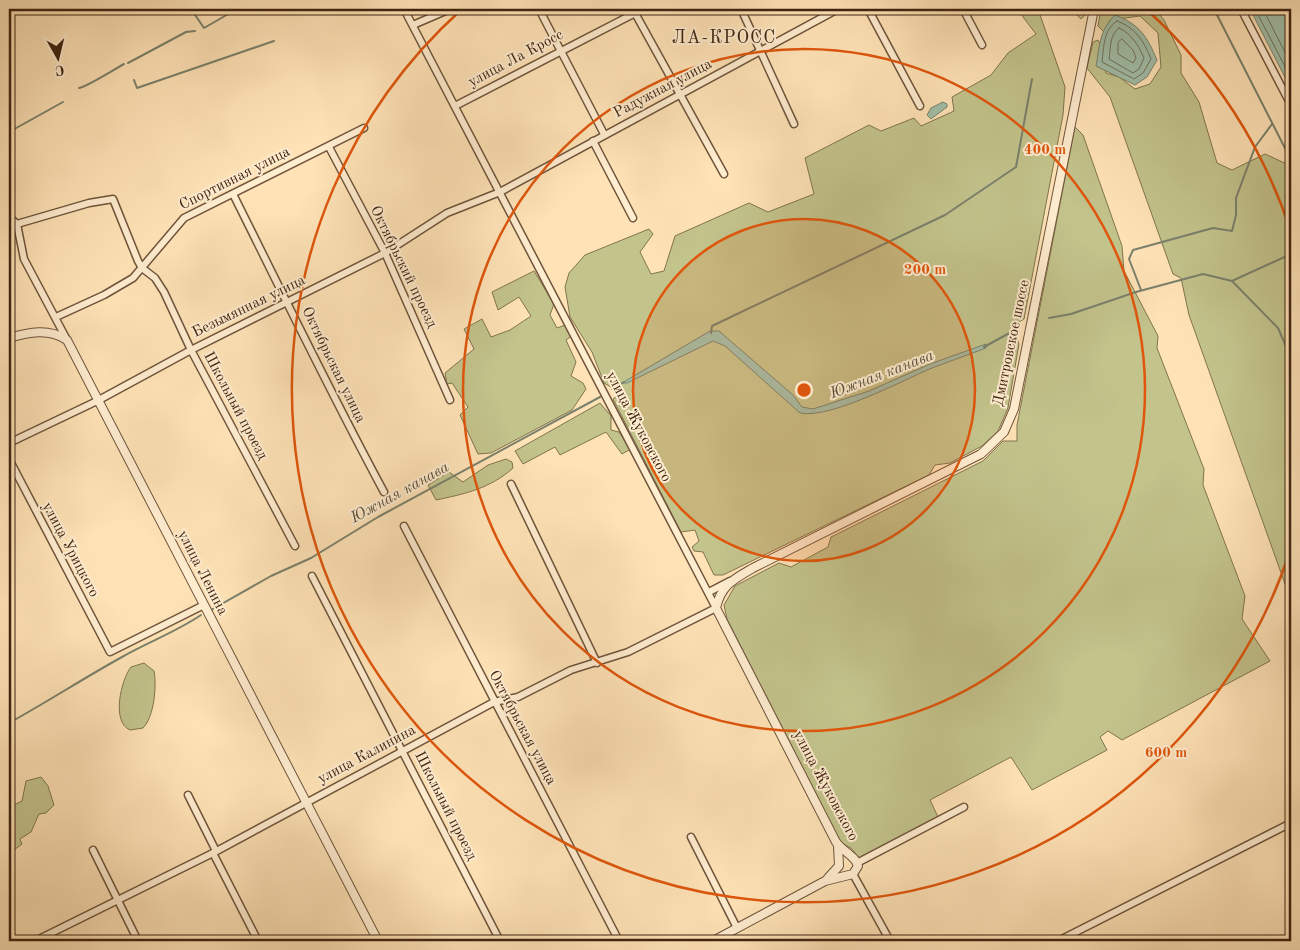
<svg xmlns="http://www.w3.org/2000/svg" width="1300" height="950" font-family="'Old Standard TT',serif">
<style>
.green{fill:#c3c38c;stroke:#81744e}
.water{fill:#a1bfa9;stroke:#7a816c}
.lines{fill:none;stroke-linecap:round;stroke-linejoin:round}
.shore{stroke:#70725d;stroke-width:1}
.stream{stroke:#7a816c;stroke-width:2}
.minor-casing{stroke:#6f543a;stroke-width:9}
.tertiary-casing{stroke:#6f543a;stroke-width:10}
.minor{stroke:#ffedd0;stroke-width:6}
.tertiary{stroke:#ffedd0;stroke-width:8}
.ring{fill:none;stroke:#e0560c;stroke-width:2.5}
.labels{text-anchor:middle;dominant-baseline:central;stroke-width:4;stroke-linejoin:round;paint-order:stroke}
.street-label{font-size:15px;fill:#3f2411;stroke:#ffedd0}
.water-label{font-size:16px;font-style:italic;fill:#5c523f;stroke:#ffedd0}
.quarter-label{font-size:18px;letter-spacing:1px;fill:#3f2411;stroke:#ffedd0}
.centre{fill:#e0560c;stroke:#ffedd0;stroke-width:2.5}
.ring-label{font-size:15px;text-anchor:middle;font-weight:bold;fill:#e0560c;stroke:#ffedd0;stroke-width:4;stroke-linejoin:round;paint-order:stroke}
</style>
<rect width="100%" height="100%" fill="#ffe3b7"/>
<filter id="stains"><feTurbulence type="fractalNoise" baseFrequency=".004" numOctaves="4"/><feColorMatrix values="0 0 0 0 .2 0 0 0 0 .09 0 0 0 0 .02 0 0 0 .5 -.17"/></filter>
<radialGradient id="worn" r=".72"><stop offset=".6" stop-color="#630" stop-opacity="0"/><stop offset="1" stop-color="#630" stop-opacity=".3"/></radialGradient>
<g class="green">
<polygon points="1017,9 1038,9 1065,87 1063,115 1024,319 1012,326 1019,344 1008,408 998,431 982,446 950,463 935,465 929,475 723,575 714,575 703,552 694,551 692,547 699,541 695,530 681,532 613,399 621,393 604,383 592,352 570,317 565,287 569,273 585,255 649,229 653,234 640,252 651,274 664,271 675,236 749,203 768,212 814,194 805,158 869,125 881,131 914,118 921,126 954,111 952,97 991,75 1008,53 1036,34"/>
<polygon points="1071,9 1086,9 1085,15 1081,19"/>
<polygon points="1101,9 1155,9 1164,20 1181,55 1181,73 1199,102 1217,163 1232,170 1265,154 1291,166 1290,598 1189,315 1181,278 1173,274 1110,97 1087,68 1093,42 1098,40 1105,52 1106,73 1119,77 1135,89 1150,84 1161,67 1158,33 1140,16 1110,20 1104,32 1098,26"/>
<polygon points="1075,127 1083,135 1122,246 1124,271 1158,336 1157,348 1204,469 1203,485 1245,596 1242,619 1270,661 1122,740 1108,731 1100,737 1107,750 1032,790 1011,757 930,800 938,817 860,859 851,848 841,843 727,619 724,605 735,586 779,563 791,567 828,547 831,537 983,461 1003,441 1017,441 1017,425"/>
<polygon points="534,271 554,304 550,315 557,328 568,324 573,335 566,340 576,362 571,376 583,383 586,389 572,410 491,453 478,454 460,415 468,407 452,383 447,384 445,373 474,349 464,329 482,319 491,337 510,330 531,316 519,297 498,310 492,292"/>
<polygon points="600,403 611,416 611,430 619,432 631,449 622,454 606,432 560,455 555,447 523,464 515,451"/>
<path d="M 506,459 L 512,462 L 513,468 C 491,488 465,494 436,500 L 428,485 L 449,472 L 463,482 L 488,465 Z"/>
<path d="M 144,663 L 154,671 C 157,686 154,717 143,728 L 130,730 C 111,722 121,680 131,667 Z"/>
<polygon points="41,777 48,786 54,805 46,813 39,814 31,832 20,839 22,844 14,850 14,842 9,841 9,805 14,805 22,801 26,781"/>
</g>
<g class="water">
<polygon points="1250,9 1291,9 1291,89"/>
<path d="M 1115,15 C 1139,24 1147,36 1157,60 L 1147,77 L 1135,85 L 1096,66 C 1100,45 1099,31 1115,15 Z"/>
<polygon points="943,102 947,104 947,107 931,119 927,115 931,108"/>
<path d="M 710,331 L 719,331 L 793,395 L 802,407 L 813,409 L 869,391 L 930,364 L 986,344 L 986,348 C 968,355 950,361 932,368 C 901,381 831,419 800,413 L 725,346 L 713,341 L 627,383 L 622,383 Z"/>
</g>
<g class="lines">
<g class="shore">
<polyline points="1255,9 1291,78"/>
<polyline points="1263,9 1291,64"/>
<path d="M 1117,21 C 1135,27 1144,41 1151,59 L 1143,73 L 1134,79 L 1102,62 C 1104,47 1103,30 1117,21 Z"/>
<path d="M 1119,28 C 1131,33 1139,46 1144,58 L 1139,69 L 1133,73 L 1109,59 C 1111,48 1109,35 1119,28 Z"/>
<polygon points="1122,39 1133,50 1136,58 1133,63 1118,54 1118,43"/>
</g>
<g class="stream">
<polyline points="191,9 204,28 237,9"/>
<polyline points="1214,9 1291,160"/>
<polyline points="128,63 186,32 195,31"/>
<polyline points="134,80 137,88 274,41"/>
<path d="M 79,88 C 88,86 113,70 124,64"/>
<polyline points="9,132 63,102"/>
<polyline points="1232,281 1291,254"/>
<polyline points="1141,290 1129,259 1133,250 1213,228 1232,231 1236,215 1236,198 1255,147 1272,124"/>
<polyline points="1049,318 1071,314 1136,292 1203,274 1232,281 1278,328 1291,358"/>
<polyline points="711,333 712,326 945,215 1016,167 1032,79"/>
<polyline points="984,347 1015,330"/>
<polyline points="612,389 624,382"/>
<polyline points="211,610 271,576 311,558 378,517 600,397"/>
<path d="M 9,723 C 47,702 84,678 122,657 C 148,642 176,632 201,615"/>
</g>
<defs>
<g id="minor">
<polyline points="539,9 604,134"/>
<polyline points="868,9 920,106"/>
<polyline points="963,9 982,45"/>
<polyline points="1241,9 1291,105"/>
<polyline points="742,11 794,124"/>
<polyline points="635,13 724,174"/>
<polyline points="413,25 450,9"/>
<polyline points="455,106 643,9"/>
<polyline points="593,141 633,218"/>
<polyline points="329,147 385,253 450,400"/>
<path d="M 233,194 C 283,294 331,394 384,492"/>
<polyline points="9,217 17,224 24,259 67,340"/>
<polyline points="17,224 89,203 113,199 138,261 142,268 155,278 164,292 191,350 295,546"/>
<polyline points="56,317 104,295 133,278 184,218 364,128"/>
<polyline points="9,443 97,401 191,350 385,253 447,213 500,192 838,9"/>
<polyline points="9,459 110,652 204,605"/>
<polyline points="511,484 597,663"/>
<polyline points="404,526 619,941"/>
<polyline points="312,576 500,941"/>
<polyline points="709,592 730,581"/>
<polyline points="188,795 216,851"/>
<polyline points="691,837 737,928"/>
<polyline points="93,850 138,941"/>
<polyline points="213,853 258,941"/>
<polyline points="857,863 964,807"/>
<polyline points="853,874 890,941"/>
<polyline points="35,941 213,853 494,702 518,697 571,670 628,652 716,608 404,9"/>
<polyline points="1058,941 1291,823"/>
</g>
<g id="tertiary">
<path d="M 9,338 C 29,332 49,328 67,340 L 378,941"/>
<polyline points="828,878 839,866 838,846"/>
<path d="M 713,941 L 825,881 L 853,874 L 858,866 C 856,856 842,851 836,842 L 716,608 C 721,585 734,579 753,568 L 981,454 L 1004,432 L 1014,409 L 1094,9"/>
</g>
</defs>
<use href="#minor" class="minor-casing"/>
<use href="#tertiary" class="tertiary-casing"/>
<use href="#minor" class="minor"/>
<use href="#tertiary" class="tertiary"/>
</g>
<circle cx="804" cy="390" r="171" fill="#e0560c" fill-opacity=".12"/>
<g class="ring">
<circle cx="804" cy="390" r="171"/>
<circle cx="804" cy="390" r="341"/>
<path d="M1291 548A512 512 0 1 1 461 10M1147 10A512 512 0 0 1 1291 232"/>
</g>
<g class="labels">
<g class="street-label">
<text transform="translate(516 59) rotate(-28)">улица Ла Кросс</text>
<text transform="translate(663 89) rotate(-28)">Радужная улица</text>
<text transform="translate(235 179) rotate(-27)">Спортивная улица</text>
<text transform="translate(403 267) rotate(64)">Октябрьский проезд</text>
<text transform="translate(249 307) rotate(-26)">Безымянная улица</text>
<text transform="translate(1012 343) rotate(-78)">Дмитровское шоссе</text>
<text transform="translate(333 365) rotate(64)">Октябрьская улица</text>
<text transform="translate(235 406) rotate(62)">Школьный проезд</text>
<text transform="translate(638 427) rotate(62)">улица Жуковского</text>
<text transform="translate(70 550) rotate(62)">улица Урицкого</text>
<text transform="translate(202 573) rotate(63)">улица Ленина</text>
<text transform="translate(522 728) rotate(62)">Октябрьская улица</text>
<text transform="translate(367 755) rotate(-28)">улица Калинина</text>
<text transform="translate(825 786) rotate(62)">улица Жуковского</text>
<text transform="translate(445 806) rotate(63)">Школьный проезд</text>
</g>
<g class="water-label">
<text transform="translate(882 375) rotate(-21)">Южная канава</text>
<text transform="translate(400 493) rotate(-29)">Южная канава</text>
</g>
<g class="quarter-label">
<text x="724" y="38">ЛА-КРОСС</text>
</g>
</g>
<circle cx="804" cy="390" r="8" class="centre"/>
<g class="ring-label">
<text x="1045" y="154">400 m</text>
<text x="925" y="274">200 m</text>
<text x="1166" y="757">600 m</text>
</g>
<rect width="1300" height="950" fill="none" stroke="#ffe3b7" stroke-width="30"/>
<rect x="10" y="10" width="1280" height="930" fill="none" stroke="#3f2411" stroke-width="2.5"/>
<rect x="15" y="15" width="1270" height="920" fill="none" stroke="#3f2411"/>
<g transform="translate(58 58) rotate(172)" stroke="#ffedd0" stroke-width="4" paint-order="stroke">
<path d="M0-4L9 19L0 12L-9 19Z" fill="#3f2411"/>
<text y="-8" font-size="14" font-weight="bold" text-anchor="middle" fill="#3f2411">С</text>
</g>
<rect width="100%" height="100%" filter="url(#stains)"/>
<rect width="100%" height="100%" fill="url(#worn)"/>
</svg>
